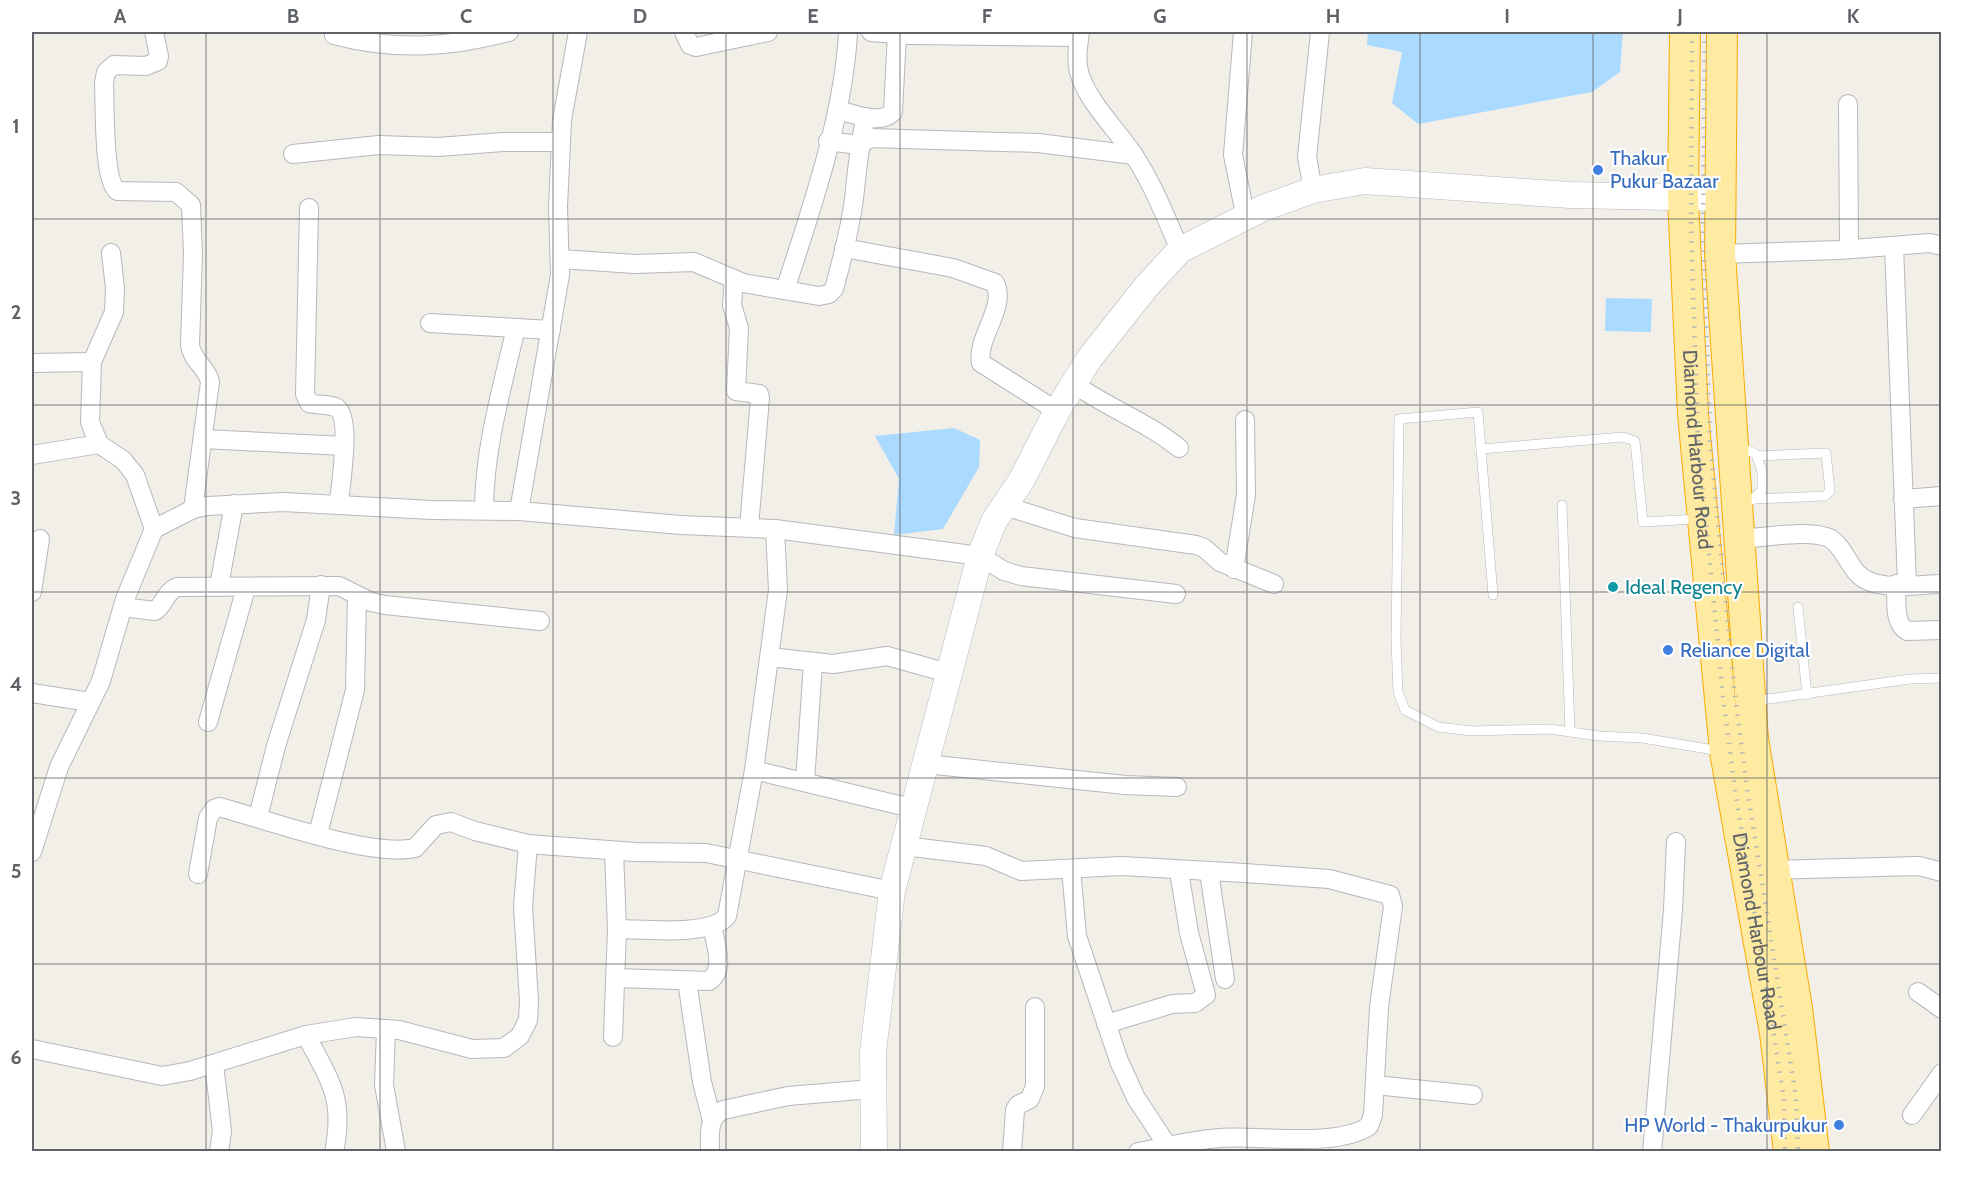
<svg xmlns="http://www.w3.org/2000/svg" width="1973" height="1183" font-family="Cabin,sans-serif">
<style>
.water{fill:#aadaff}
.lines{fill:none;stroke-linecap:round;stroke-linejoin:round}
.service-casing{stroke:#b5b8bc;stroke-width:10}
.minor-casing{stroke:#b5b8bc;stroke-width:20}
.secondary-casing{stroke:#b6babf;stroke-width:27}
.trunk-casing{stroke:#f9ab00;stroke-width:32}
.service{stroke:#fff;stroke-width:9}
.minor{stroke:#fff;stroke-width:18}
.secondary{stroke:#fff;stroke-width:26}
.trunk{stroke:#feeaa1;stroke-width:30}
.rail{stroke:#b6b7b8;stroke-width:4.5;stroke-dasharray:1.5 8;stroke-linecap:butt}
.grid{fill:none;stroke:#5f6368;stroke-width:1.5;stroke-opacity:0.55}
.shop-dot{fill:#3f7fe0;stroke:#fff;stroke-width:2}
.culture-dot{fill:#0f9aa8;stroke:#fff;stroke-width:2}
.labels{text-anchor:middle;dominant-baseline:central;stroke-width:4.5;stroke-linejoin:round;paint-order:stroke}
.shop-label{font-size:20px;fill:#366cbe;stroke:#fff;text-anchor:start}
.street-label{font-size:20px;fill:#5f6368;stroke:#fff}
.culture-label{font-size:20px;fill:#0d838f;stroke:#fff;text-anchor:start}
.neatline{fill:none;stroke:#5f6368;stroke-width:2}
.grid-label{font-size:20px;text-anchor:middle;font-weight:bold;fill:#5f6368}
</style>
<rect width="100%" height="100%" fill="#f1efe8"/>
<g class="water">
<polygon points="1368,32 1623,32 1620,72 1592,92 1418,124 1392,103 1402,52 1367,45"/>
<polygon points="1606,298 1652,299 1651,332 1605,331"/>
<polygon points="954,428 980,440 979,467 943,529 894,535 899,479 875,436"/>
</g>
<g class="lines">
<defs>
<g id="service">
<polyline points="1739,447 1756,454 1762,471 1762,490 1752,500"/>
<polyline points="1481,449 1493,595"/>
<polyline points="1754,499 1825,496 1830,491 1826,453 1758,456"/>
<polyline points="1562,505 1570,732"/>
<polyline points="1698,519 1643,522 1635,441 1623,437 1481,449 1478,412 1399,419 1396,640 1398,692 1405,710 1438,727 1472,731 1550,729 1599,736 1642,738 1720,751"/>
<polyline points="1798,607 1807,695"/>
<polyline points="1754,701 1910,679 1942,678"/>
</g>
<g id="minor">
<path d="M 154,32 L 159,56 L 158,61 L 146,66 L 114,65 L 106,72 L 104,83 C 105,105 103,179 117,191 L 176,192 L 191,205 L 193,254 L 190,345 C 192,361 207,367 210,382 L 193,509"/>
<path d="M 334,32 L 334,35 C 395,51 448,48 509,32"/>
<polyline points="684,32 690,45 696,47 768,32"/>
<polyline points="871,32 910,35 1079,37"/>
<path d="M 1080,32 C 1078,47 1075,63 1081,78 C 1091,105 1117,130 1133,154 C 1153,184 1166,218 1180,250"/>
<polyline points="1243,32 1233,155 1246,219"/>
<polyline points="1848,104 1849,249"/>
<path d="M 837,110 C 852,113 880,126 893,112 L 897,34"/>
<polyline points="828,141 859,145 871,138 1038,143 1134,155"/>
<polyline points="293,154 379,145 438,147 503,142 561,142"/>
<polyline points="1313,190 1307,157 1320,32"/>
<path d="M 309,208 L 305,394 L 309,403 C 318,406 329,403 337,408 C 352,419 340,486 339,504"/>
<polyline points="1894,246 1907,584"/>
<path d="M 844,248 L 953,268 L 995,283 C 1007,308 976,337 981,363 L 1057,411"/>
<polyline points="111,253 115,288 114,312 92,362 90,422 99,444 123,460 135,475 154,529 193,509 208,506 283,502 432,510 519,511 681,525 775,529 980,556 1004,571 1021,576 1176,594"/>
<polyline points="1720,254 1839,250 1930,243 1942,246"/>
<path d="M 560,259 L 635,264 L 694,262 L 743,283 L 819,296 L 829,294 L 834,289 C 842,260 850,229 854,199 C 857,171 859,144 866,117"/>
<polyline points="734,279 732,305 739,328 736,391 759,394 760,398 749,527"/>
<path d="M 785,290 C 811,210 844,115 848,32"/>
<polyline points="430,323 551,330"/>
<polyline points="32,363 92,362"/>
<path d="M 1074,384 C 1108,408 1147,422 1179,448"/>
<polyline points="203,439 344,446"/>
<polyline points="32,455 99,444"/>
<polyline points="1903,499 1942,496"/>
<polyline points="1005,506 1075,528 1196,545 1204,548 1220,562 1274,584"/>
<path d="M 484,510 C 484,449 502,388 516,328"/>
<polyline points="519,511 560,275 558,207 562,120 578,32"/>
<path d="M 1740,539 C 1762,538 1813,528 1831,539 C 1842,546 1848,563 1857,573 C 1875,593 1917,584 1942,584"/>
<polyline points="1234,569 1246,495 1245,420"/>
<path d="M 1896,584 C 1897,599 1893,623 1907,631 L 1942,630"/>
<polyline points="219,586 234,504"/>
<polyline points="32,592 40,539"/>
<path d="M 123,607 L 155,611 C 165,604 165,592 177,587 L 339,586 L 371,602 L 385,605 L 540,621"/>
<polyline points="770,657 833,664 887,656 948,673"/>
<polyline points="32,693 90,702"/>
<polyline points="208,722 246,588"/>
<polyline points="926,764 1125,785 1177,787"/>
<polyline points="754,770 915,809"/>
<polyline points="805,782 813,663"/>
<polyline points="258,817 276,746 316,620 321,585"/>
<polyline points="318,834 355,690 357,596"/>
<path d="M 904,846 L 986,856 L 1021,871 L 1122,866 L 1245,873 L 1329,879 L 1390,895 L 1393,906 L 1379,1007 L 1373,1115 L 1369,1126 C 1337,1148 1259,1135 1220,1138 C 1192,1140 1165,1147 1138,1152"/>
<polyline points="32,852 59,767 101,681 125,599 154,529"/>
<polyline points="1071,869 1077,936 1119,1061 1136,1098 1167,1145"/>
<polyline points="1764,870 1919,866 1942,872"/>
<polyline points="1209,872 1225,979"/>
<path d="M 198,874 L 208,818 L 214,809 L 219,807 C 265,819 371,858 415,848 L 436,825 L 451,822 L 475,831 L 528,844"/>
<path d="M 617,929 C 642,929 711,937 727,916 L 754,770 L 778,590 L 775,529"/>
<path d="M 615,978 L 709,981 C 726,970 715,943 712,926"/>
<polyline points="687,981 702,1082 712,1121"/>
<polyline points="1918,992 1942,1009"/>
<polyline points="1106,1024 1172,1004 1195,1003 1206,995 1189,933 1179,871"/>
<polyline points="386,1029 384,1085 396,1151"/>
<path d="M 306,1035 C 330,1081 345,1098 334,1152"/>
<polyline points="613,1037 617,929 614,851"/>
<polyline points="32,1049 162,1076 190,1071 306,1035 356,1027 399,1030 472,1049 504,1048 520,1036 528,1020 529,1001 523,907 528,844 635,852 706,853 892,891"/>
<polyline points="214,1064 222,1131 219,1152"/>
<polyline points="1375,1085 1473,1095"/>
<polyline points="1912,1115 1942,1073"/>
<path d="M 710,1152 C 710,1136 707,1118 723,1110 L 788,1096 L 872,1089"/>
<polyline points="1012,1152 1015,1110 1018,1105 1030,1099 1035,1086 1035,1007"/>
<polyline points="1652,1152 1673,910 1676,842"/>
</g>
<polyline id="secondary" points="874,1152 873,1052 892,891 980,556 994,521 1021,481 1057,411 1089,359 1146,287 1180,250 1263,208 1313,190 1365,181 1570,195 1722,198"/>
<g id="trunk">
<path id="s1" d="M 1685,32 L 1683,198 L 1693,414 L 1725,752 L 1775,1033 L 1789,1152"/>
<polyline points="1722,32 1720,254 1753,739 1797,1008 1814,1152"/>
</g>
</defs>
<use href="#service" class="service-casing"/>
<use href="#minor" class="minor-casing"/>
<use href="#secondary" class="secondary-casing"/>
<use href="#trunk" class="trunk-casing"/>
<use href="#service" class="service"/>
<use href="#minor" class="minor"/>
<use href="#secondary" class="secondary"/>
<use href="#trunk" class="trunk"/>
<g class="rail">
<polyline points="1692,32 1691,225 1698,442 1723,696 1735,790 1784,1099 1785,1152"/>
<polyline points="1705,32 1703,225 1710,441 1735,695 1747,788 1796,1097 1798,1152"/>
</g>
</g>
<path class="grid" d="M 206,32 L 206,1152M 380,32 L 380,1152M 553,32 L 553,1152M 726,32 L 726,1152M 900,32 L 900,1152M 1073,32 L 1073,1152M 1247,32 L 1247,1152M 1420,32 L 1420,1152M 1593,32 L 1593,1152M 1767,32 L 1767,1152M 32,219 L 1942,219M 32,405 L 1942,405M 32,592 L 1942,592M 32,778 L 1942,778M 32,964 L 1942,964"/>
<g class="shop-dot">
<circle cx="1598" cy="170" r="6"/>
<circle cx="1668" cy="650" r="6"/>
<circle cx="1839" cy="1125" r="6"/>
</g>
<circle class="culture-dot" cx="1613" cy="587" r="6"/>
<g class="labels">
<g class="shop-label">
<text x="1610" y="158">Thakur<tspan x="1610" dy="23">Pukur Bazaar</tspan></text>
<text x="1680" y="650">Reliance Digital</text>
<text x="1827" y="1125" text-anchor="end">HP World - Thakurpukur</text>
</g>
<g class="street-label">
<text stroke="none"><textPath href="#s1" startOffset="418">Diamond Harbour Road</textPath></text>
<text stroke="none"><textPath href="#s1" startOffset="904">Diamond Harbour Road</textPath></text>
</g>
<g class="culture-label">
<text x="1625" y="587">Ideal Regency</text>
</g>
</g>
<rect width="1973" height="1183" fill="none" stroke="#ffffff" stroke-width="66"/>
<rect x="33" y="33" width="1907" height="1117" class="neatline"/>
<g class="grid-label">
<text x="120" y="23">A</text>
<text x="293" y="23">B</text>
<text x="466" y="23">C</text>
<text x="640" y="23">D</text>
<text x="813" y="23">E</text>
<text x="987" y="23">F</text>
<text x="1160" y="23">G</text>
<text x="1333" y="23">H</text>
<text x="1507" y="23">I</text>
<text x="1680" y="23">J</text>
<text x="1853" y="23">K</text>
<text x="16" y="133">1</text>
<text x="16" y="319">2</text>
<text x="16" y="505">3</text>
<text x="16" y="691">4</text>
<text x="16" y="878">5</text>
<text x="16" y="1064">6</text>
</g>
</svg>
